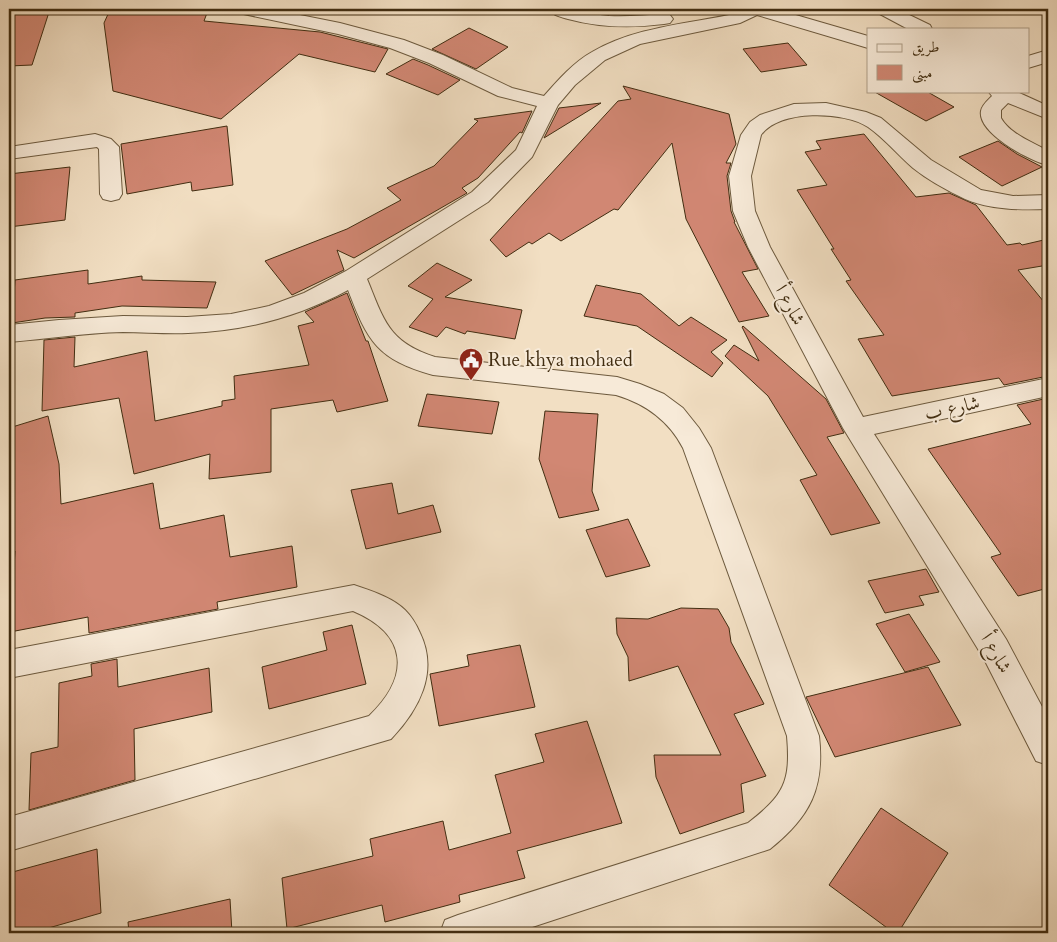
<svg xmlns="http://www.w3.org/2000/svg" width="1057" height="942" font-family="Cardo,Amiri,serif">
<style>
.building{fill:#d18773;stroke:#412d11}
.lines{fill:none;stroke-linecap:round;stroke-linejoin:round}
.minor-casing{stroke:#6d5a3e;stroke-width:2}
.minor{fill:#f7ead8;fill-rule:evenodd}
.labels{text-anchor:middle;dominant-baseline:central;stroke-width:4;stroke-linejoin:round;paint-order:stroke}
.street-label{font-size:19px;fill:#412d11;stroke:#f7ead8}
.poi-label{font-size:19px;fill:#412d11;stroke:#f7ead8;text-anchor:start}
</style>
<rect width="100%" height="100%" fill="#f2dfc3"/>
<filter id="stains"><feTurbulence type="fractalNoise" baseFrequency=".004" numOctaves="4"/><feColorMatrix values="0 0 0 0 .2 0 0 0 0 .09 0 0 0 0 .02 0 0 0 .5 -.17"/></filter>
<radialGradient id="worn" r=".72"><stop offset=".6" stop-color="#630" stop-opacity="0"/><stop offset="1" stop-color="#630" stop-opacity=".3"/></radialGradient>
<g class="building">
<polygon points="9,9 50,9 32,65 9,66"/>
<polygon points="142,11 141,13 207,13 204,21 320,32 388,49 375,72 299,54 221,119 113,91 104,23 109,12"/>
<polygon points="469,28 508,47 476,69 432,49"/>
<polygon points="788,43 807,65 761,72 743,49"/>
<polygon points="413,59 428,65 460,80 438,95 386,74"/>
<polygon points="623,86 729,114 736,144 726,163 731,163 727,176 731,211 735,222 734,222 758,269 742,272 769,316 739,322 686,219 672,143 618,210 614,209 561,241 549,233 532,244 529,242 506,257 490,240 618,101 631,99"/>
<polygon points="873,91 926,91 954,107 926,121"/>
<polygon points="601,103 544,138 559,108"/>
<polygon points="532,111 522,133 520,132 478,178 462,188 467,193 354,258 337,250 344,270 292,295 265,261 347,229 401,200 387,188 434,166 478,121 474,119"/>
<polygon points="227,126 233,185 192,191 191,182 127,194 121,144"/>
<polygon points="864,134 916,197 949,193 976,205 1007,245 1020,243 1022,245 1048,239 1048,265 1018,270 1048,307 1048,376 1004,385 999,378 892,396 858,339 884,335 846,281 851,280 831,249 834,249 797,190 827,185 805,152 821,149 816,141"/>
<polygon points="998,141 1017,154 1042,167 1002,186 959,157"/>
<polygon points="70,167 65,220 9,227 9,174"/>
<polygon points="437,263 472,280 445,297 522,310 515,339 467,331 465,334 446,327 437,337 409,327 433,299 408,286"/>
<polygon points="88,270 88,284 142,276 142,280 216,282 207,308 122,306 75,313 75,317 45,318 12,323 15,280"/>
<polygon points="596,285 641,294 679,326 691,317 727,340 711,352 723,363 712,377 637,326 584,316"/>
<polygon points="347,293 366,341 368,341 388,401 337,412 333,400 271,409 271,472 209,479 210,454 134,474 119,398 42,411 44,340 75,337 74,367 147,351 155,421 222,406 222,401 235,399 234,376 309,365 298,326 314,322 305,312"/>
<polygon points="743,326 826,399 844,433 827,437 880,523 831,535 800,480 817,475 768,396 725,356 734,345 759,361 742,327"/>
<polygon points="427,394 499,402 492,434 418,426"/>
<polygon points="1048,398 1048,588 1018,596 991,557 1001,554 928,449 1031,424 1017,405"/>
<polygon points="545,411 598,414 592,491 599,510 559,518 539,459"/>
<polygon points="48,416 59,464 61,504 153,483 160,529 224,515 230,557 292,546 297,587 217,602 218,609 89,633 88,617 10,632 15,551 10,552 9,476 14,475 9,450 9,428"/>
<polygon points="392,483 398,514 433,505 441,532 366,549 351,490"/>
<polygon points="628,519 650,566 606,577 586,530"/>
<polygon points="926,569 939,592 919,596 924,605 885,613 868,581"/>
<polygon points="681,608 718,609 729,628 731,642 764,704 734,714 766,776 741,784 744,812 680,834 656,777 654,755 721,755 678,666 629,681 628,657 617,634 616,618 648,619"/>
<polygon points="909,614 940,662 905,672 876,624"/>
<polygon points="352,625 366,684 269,709 262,667 327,650 323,632"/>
<polygon points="520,645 535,707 439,726 430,674 469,666 467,655"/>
<polygon points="117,659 118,687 209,668 212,712 134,729 135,780 29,810 31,753 58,747 59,683 92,676 91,664"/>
<polygon points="928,667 961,725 835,757 806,697"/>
<polygon points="587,721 622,823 517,851 525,878 459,895 460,902 385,922 382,905 287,929 282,878 373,856 370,839 443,821 449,850 511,833 495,775 544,762 535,734"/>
<polygon points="881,808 948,853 898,933 894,933 829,885"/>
<polygon points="97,849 101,913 31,933 9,933 9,873"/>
<polygon points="230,899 232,933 129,933 128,922"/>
</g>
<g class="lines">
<defs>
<g id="minor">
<path d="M 236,9 L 270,9 L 340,23 L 404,40 L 443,55 L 512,88 L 544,96 C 558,80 574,62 592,52 C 633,28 684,24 729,15 L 732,13 L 730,11 L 731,9 L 775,9 L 868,36 L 868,48 L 757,15 L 740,23 L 640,44 L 605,60 L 575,85 L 558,105 L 532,157 L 488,202 L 367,279 C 384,320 388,342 435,357 L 617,377 L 640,384 L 664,394 L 683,408 L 699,428 L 711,448 L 819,736 C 825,788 810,817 770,849 L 514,933 L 440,933 L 445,920 L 458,915 L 748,823 C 784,795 791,782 787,736 L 683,448 C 669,421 646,404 616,395 L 433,375 C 377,359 368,342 348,290 C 298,317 245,331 188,333 C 166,334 144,332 123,332 C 84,333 47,339 9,342 L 9,325 L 59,320 L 123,316 L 187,317 L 231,314 L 269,306 L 304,293 L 346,271 L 472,192 L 516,150 L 537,106 L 498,96 L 429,63 L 390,48 L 338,34 L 239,13 Z"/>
<path d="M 548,9 C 571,7 587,14 609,16 C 628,17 646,15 664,14 L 670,15 L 673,19 L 670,23 L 664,24 C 631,28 601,28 568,19 C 561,17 552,15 548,9 Z"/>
<polygon points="875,9 897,9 930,25 932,29 908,29 878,13"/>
<polygon points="1048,50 1048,62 1028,68 1028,56"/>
<path d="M 988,91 L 1015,91 L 1048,106 L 1048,119 L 1008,103 L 1001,110 L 1001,118 C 1010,134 1032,142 1048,151 L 1048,165 C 1031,162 977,133 981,111 C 982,105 988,100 992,96 Z"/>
<path d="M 826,103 L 866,112 L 881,118 L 931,160 L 981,190 L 1013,196 L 1048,195 L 1048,209 C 1021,210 991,210 965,199 C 948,191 928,180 913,168 C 898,155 884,138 868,127 C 844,111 779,109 761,135 L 751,176 L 755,211 L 770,247 L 863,417 L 1048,378 L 1048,396 L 874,434 L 1006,639 L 1048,718 L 1048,765 L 1036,761 L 984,659 L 843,428 L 748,247 L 733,211 L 729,176 L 741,135 L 750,122 L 760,115 L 794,104 Z"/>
<polygon points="95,134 111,139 119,147 122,194 119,199 111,201 103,199 100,194 99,149 97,147 9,159 9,147"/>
<path d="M 354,585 C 371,591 392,597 405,610 C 412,617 416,624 420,633 C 439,672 419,710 391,739 L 9,851 L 9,817 L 369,716 C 411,676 408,634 353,611 L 9,678 L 9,650 Z"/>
</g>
</defs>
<use href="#minor" class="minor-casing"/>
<use href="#minor" class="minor"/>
</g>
<defs>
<symbol id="civic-pin" viewBox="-11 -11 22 30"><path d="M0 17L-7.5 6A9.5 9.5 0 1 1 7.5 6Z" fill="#8f2418" stroke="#f7ead8"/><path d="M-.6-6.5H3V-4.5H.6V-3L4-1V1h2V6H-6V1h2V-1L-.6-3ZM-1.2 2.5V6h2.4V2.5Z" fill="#fff"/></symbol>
</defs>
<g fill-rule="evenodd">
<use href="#civic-pin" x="457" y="346" width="28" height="38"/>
</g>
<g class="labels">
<g class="street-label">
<text transform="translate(790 305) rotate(62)">شارع أ</text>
<text transform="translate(952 408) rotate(-12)">شارع ب</text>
<text transform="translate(996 653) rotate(60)">شارع أ</text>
</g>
<g class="poi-label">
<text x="488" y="360">Rue khya mohaed</text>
</g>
</g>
<rect width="1057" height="942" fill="none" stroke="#f2dfc3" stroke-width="30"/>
<rect x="10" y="10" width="1037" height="922" fill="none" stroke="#412d11" stroke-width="2.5"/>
<rect x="15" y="15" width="1027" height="912" fill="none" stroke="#412d11"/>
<rect x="867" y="28" width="162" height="65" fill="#f7ead8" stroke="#ae9e88"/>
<rect x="877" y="44" width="25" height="8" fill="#f7ead8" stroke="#ae9e88"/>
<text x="912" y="52" font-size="15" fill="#412d11">طريق</text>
<rect x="877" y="65" width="25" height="15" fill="#d18773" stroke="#ae9e88"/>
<text x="912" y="78" font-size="15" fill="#412d11">مبنى</text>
<rect width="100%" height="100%" filter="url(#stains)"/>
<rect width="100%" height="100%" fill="url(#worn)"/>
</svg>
